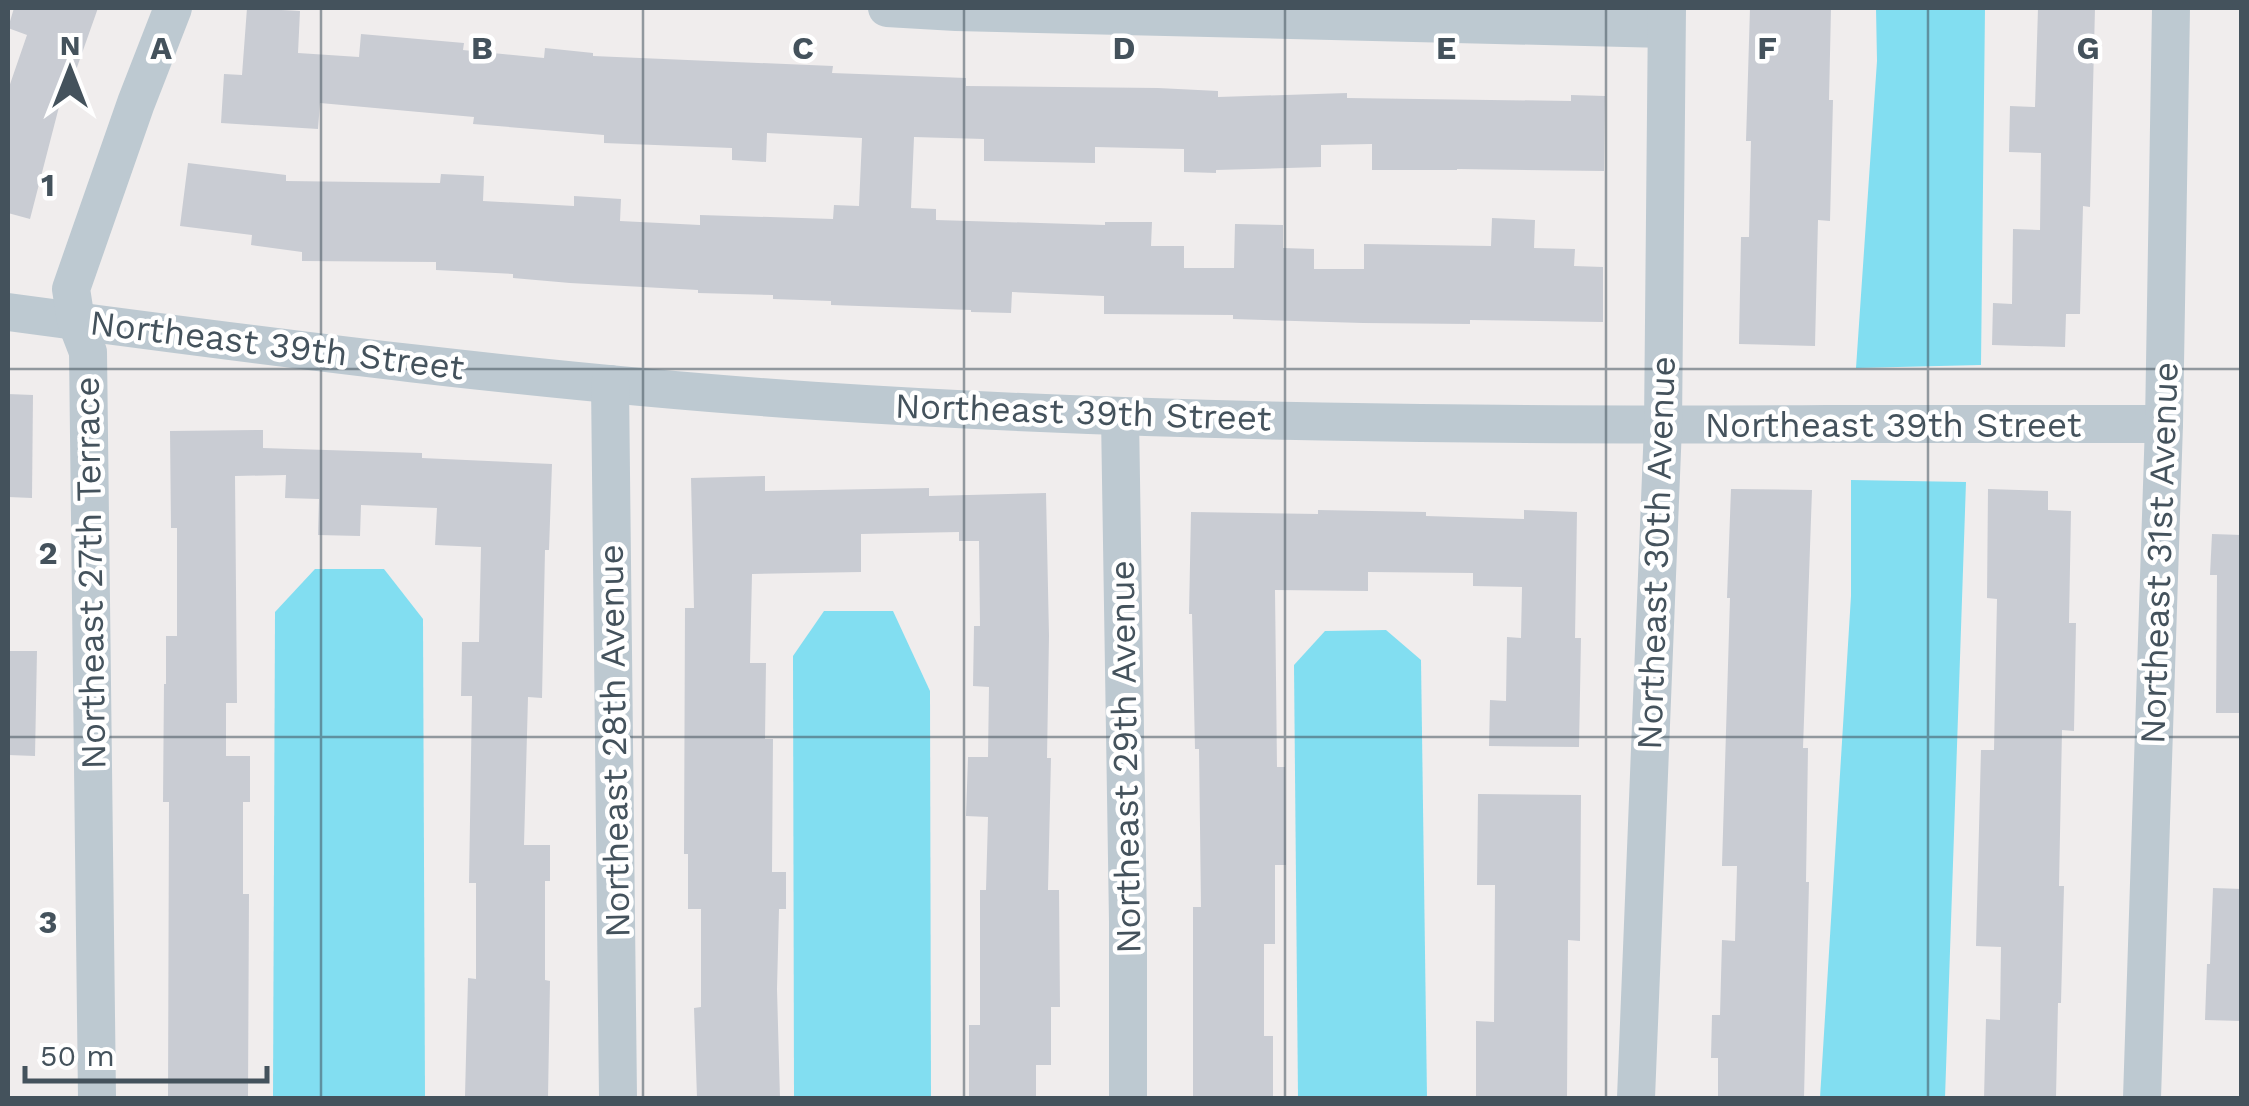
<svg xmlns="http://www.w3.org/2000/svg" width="2249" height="1106" font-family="'Work Sans',sans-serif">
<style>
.water{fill:#82def1}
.building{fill:#c9ccd3}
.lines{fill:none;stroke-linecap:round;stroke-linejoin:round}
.minor{stroke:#bdc9d1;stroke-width:38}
.grid{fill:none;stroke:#44525c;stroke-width:2.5;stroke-opacity:0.55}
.labels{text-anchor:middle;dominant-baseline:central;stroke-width:9;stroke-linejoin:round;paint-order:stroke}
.street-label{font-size:35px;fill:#44525c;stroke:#fff}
.grid-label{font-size:32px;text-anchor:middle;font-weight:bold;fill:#44525c;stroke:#fff;stroke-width:9;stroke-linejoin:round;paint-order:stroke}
</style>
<rect width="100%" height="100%" fill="#f0eded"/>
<g class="water">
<polygon points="1876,8 1985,8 1981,365 1856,368 1877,61"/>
<polygon points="1851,480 1966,482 1945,1098 1820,1098 1851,596"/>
<polygon points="315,569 384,569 423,619 425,1098 273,1098 275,612"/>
<polygon points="824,611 893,611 930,691 931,1098 794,1098 793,656"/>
<polygon points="1386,630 1421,660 1427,1098 1298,1098 1294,665 1325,631"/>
</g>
<g class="building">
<polygon points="14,8 98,8 64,104 60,103 30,219 8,213 8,90 27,35 8,28"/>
<polygon points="247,8 300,11 298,53 359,57 361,34 464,43 463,50 544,58 545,48 593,53 593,56 833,66 832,73 966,78 966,86 1158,88 1218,91 1218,97 1347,93 1347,98 1571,101 1571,95 1605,96 1604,171 1457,169 1457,170 1372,170 1372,144 1321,145 1321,167 1216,170 1216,173 1184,172 1184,149 1095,147 1095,163 984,161 984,139 914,137 911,208 936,209 936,220 1105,225 1105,222 1152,222 1151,246 1184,246 1184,268 1234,268 1235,224 1283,225 1283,248 1314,249 1314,269 1364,269 1364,244 1491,246 1492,218 1535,220 1534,248 1575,249 1574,266 1603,267 1603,322 1470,320 1470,324 1363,323 1233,319 1233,315 1104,314 1104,296 1012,292 1011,313 971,312 971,310 831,305 831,301 773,299 773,295 698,293 698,290 570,283 513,278 513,274 436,270 436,262 302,261 302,252 251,245 252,235 180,226 188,163 286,175 286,181 440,183 441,174 484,176 483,201 574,206 574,196 621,199 620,221 700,225 700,215 833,219 834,205 859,206 862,138 767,133 766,162 732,160 732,148 604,143 604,135 473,124 474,117 320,103 318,129 221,123 224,74 242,75"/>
<polygon points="1750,8 1831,8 1829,100 1833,100 1830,221 1818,220 1815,346 1739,344 1741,237 1749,237 1751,141 1746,141"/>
<polygon points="2038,8 2095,8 2090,207 2083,206 2080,314 2066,314 2065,347 1992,345 1993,303 2012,304 2013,229 2040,230 2041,153 2009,152 2010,106 2035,107"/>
<polygon points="8,394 33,395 32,498 8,497"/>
<polygon points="263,430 263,448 422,453 422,458 552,464 549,550 545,550 542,698 528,697 524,845 550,845 550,881 545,881 545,980 550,981 548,1098 465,1096 468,978 476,979 476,883 469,883 472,696 461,696 462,642 479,642 481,547 435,545 437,508 361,505 360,536 318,535 319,499 285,498 286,475 235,476 237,703 226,703 226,756 250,756 250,802 243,802 243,894 249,894 248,1098 168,1098 169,802 163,802 164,684 166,684 166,636 177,636 177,528 171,528 170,431"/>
<polygon points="765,476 765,491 929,488 929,496 1046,493 1049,636 1047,758 1051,758 1048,890 1059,890 1060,1007 1051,1007 1051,1065 1036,1065 1036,1098 969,1098 969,1025 980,1025 980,890 986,890 988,817 966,816 968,757 988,757 989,687 973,686 974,626 980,626 979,541 959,541 959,532 861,534 861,572 752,574 750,663 766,663 765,739 773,739 772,872 786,872 786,909 779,909 777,989 780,1098 697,1098 694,1008 701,1007 701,909 688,909 688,854 684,854 685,608 694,608 691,478"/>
<polygon points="1731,489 1812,490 1803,748 1808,748 1806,882 1809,882 1804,1098 1718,1098 1718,1058 1711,1058 1712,1015 1720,1015 1722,940 1735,941 1737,866 1722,866 1730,598 1727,598"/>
<polygon points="1988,489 2048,491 2048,510 2071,511 2069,623 2076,623 2074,731 2062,730 2059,886 2064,886 2061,1003 2058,1003 2056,1098 1984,1098 1986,1019 2000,1020 2001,947 1976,946 1981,750 1994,750 1997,599 1987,598"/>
<polygon points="1318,510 1426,512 1426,516 1524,519 1524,510 1577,512 1575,638 1581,638 1579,747 1489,746 1490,700 1506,701 1507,637 1521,638 1522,587 1473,586 1473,573 1368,572 1368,591 1275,590 1277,767 1285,767 1286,865 1275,865 1275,944 1264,944 1264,1036 1273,1036 1273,1098 1193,1098 1193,907 1201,907 1199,749 1195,749 1192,614 1189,614 1191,512 1318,514"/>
<polygon points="2212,534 2242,535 2242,713 2216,713 2217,575 2210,575"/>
<polygon points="8,651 37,651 35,756 8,755"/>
<polygon points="1478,794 1581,795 1580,941 1568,940 1567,1098 1476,1098 1476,1021 1494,1022 1495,885 1477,885"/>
<polygon points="2213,888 2242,889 2242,1021 2205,1020 2207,964 2210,964"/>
</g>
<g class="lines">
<g class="minor">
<polyline points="887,8 956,12 1666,29"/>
<path d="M 8,312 C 276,348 547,383 817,401 C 1154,423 1491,426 1827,424 C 1940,423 2052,425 2164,424"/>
<polyline points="610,384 618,1098"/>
<polyline points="1120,416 1128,922 1128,1098"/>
<polyline points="97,1098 88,352 76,321 71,289 136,103 173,8"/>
<polyline points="1636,1098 1663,426 1667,8"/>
<polyline points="2142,1098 2164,424 2171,8"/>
</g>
</g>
<path class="grid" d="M 321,8 L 321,1098M 643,8 L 643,1098M 964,8 L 964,1098M 1285,8 L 1285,1098M 1606,8 L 1606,1098M 1928,8 L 1928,1098M 8,369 L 2242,369M 8,737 L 2242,737"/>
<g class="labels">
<g class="street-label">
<text transform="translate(277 345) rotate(7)">Northeast 39th Street</text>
<text transform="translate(1083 412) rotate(2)">Northeast 39th Street</text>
<text x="1893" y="425">Northeast 39th Street</text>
<text transform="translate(1656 553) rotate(-88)">Northeast 30th Avenue</text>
<text transform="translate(2159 553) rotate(-88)">Northeast 31st Avenue</text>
<text transform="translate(90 573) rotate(-91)">Northeast 27th Terrace</text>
<text transform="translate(614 741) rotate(-91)">Northeast 28th Avenue</text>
<text transform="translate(1125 757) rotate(-91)">Northeast 29th Avenue</text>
</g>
</g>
<g class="grid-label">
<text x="161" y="59">A</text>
<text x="482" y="59">B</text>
<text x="803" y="59">C</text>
<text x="1124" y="59">D</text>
<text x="1446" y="59">E</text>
<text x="1767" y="59">F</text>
<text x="2088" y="59">G</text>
<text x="48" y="196">1</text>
<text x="48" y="564">2</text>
<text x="48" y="933">3</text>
</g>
<rect width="2249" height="1106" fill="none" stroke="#44525c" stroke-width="20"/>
<g transform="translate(70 70)" stroke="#ffffff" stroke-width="8" paint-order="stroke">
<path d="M0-8L18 38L0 25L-18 38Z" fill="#44525c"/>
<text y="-15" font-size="28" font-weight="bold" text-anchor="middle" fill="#44525c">N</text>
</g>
<path d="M25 1066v15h242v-15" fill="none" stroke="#44525c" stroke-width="5"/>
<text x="40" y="1066" font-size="30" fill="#44525c" stroke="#ffffff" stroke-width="8" paint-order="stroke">50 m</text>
</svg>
